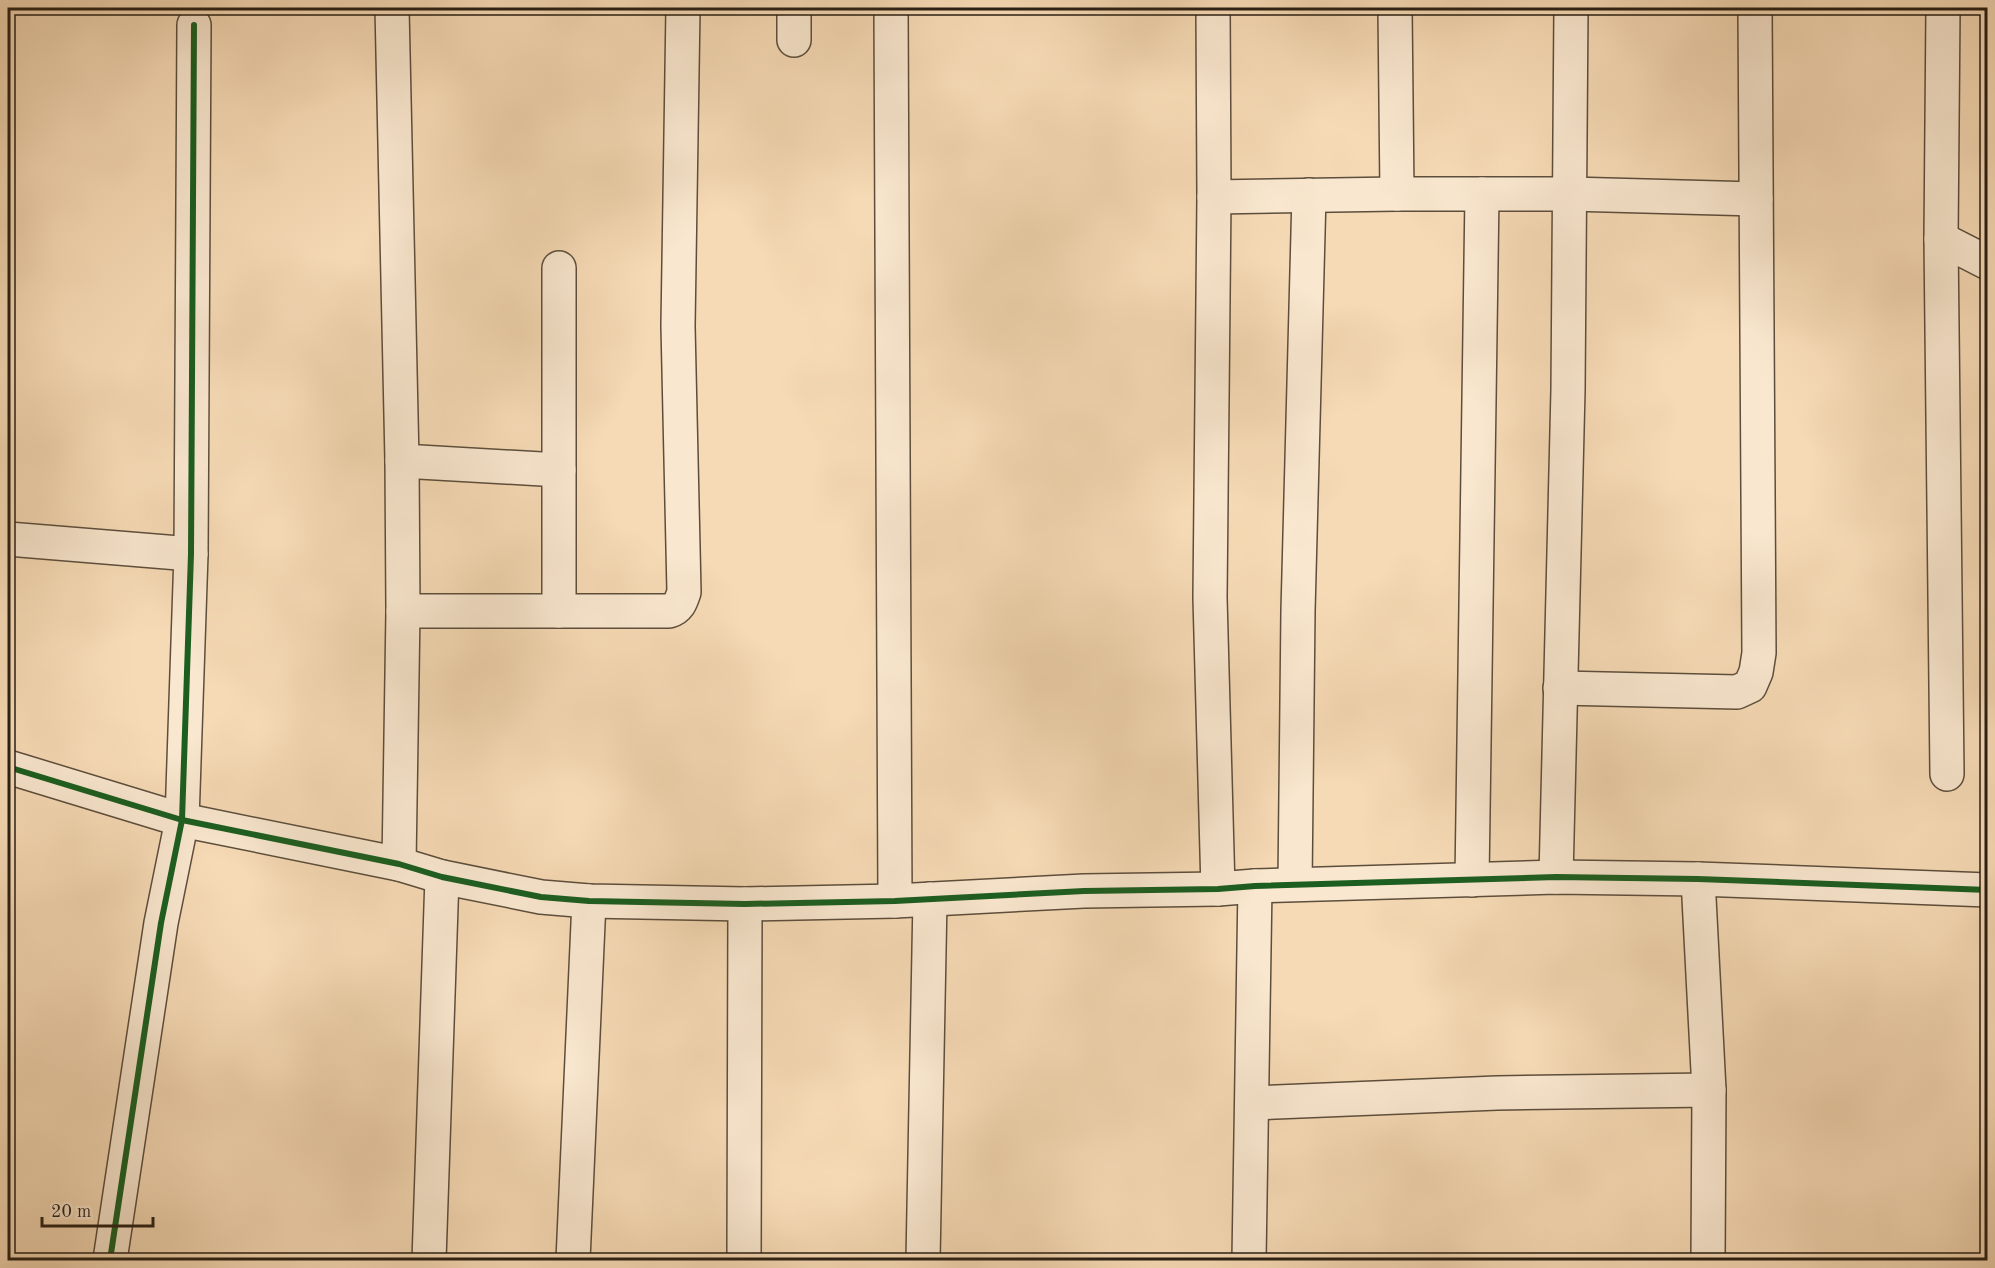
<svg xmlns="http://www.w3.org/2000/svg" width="1995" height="1268" font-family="'Old Standard TT',serif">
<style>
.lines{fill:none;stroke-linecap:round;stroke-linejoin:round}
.street-casing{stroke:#5c4e3c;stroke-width:36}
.street{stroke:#f9e7cf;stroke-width:33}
.cycleway-casing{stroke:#f9e7cf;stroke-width:10}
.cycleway{stroke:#1b5e20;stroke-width:6}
</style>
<rect width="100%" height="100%" fill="#f6dab5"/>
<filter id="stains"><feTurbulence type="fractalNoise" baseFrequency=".00333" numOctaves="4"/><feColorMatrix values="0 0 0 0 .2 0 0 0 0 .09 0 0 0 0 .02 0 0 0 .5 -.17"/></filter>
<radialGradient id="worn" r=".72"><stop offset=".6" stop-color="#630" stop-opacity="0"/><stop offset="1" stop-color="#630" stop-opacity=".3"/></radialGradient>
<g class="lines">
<defs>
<g id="street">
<polyline points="392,8 402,461 403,611 399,864"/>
<polyline points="794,8 794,40"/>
<polyline points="891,8 895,901"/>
<polyline points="1213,8 1214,197 1210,598 1218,889"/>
<polyline points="1395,8 1397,194"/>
<polyline points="1943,8 1941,239 1947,774"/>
<polyline points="1214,197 1397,194 1570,194 1756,199"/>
<polyline points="1941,239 1988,263"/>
<polyline points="559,268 559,611"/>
<polyline points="402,461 559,470"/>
<polyline points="8,539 191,554"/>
<path d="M 403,611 L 669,611 C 679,608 681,601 684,592 L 678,326 L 683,8"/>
<polyline points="1560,688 1737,692 1750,686 1756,672 1759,653 1755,8"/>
<polyline points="8,767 182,820 399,864 442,877 541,897 589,901 745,904 895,901 1084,891 1218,889 1255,886 1556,877 1698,879 1988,890"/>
<polyline points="1556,877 1568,390 1571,8"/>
<polyline points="1698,879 1709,1090 1708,1260"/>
<polyline points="1472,880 1482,194"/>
<polyline points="1295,884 1298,611 1309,195"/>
<polyline points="1252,1103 1497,1093 1709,1090"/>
<polyline points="110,1260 161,923 182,820 191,554 194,25"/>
<polyline points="429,1260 442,877"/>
<polyline points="573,1260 589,901"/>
<polyline points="744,1260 745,904"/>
<polyline points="923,1260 930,899"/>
<polyline points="1249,1260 1255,886"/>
</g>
</defs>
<use href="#street" class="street-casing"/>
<use href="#street" class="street"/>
<defs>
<g id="cycleway">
<polyline points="8,767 182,820 399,864 442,877 541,897 589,901 745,904 895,901 1084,891 1218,889 1255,886 1556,877 1698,879 1988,890"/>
<polyline points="110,1260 161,923 182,820 191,554 194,25"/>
</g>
</defs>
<use href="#cycleway" class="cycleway-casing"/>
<use href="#cycleway" class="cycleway"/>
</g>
<rect width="1995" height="1268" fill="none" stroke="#f6dab5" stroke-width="30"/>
<rect x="9" y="9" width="1977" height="1250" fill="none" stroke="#281f14" stroke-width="3"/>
<rect x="15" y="15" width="1965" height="1238" fill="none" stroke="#281f14" stroke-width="1.5"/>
<path d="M42 1217v9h111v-9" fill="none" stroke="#281f14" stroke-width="3"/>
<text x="51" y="1217" font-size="18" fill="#281f14" stroke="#f9e7cf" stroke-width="4.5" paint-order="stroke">20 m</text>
<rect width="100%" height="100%" filter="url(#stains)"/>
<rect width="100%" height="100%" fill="url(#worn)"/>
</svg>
